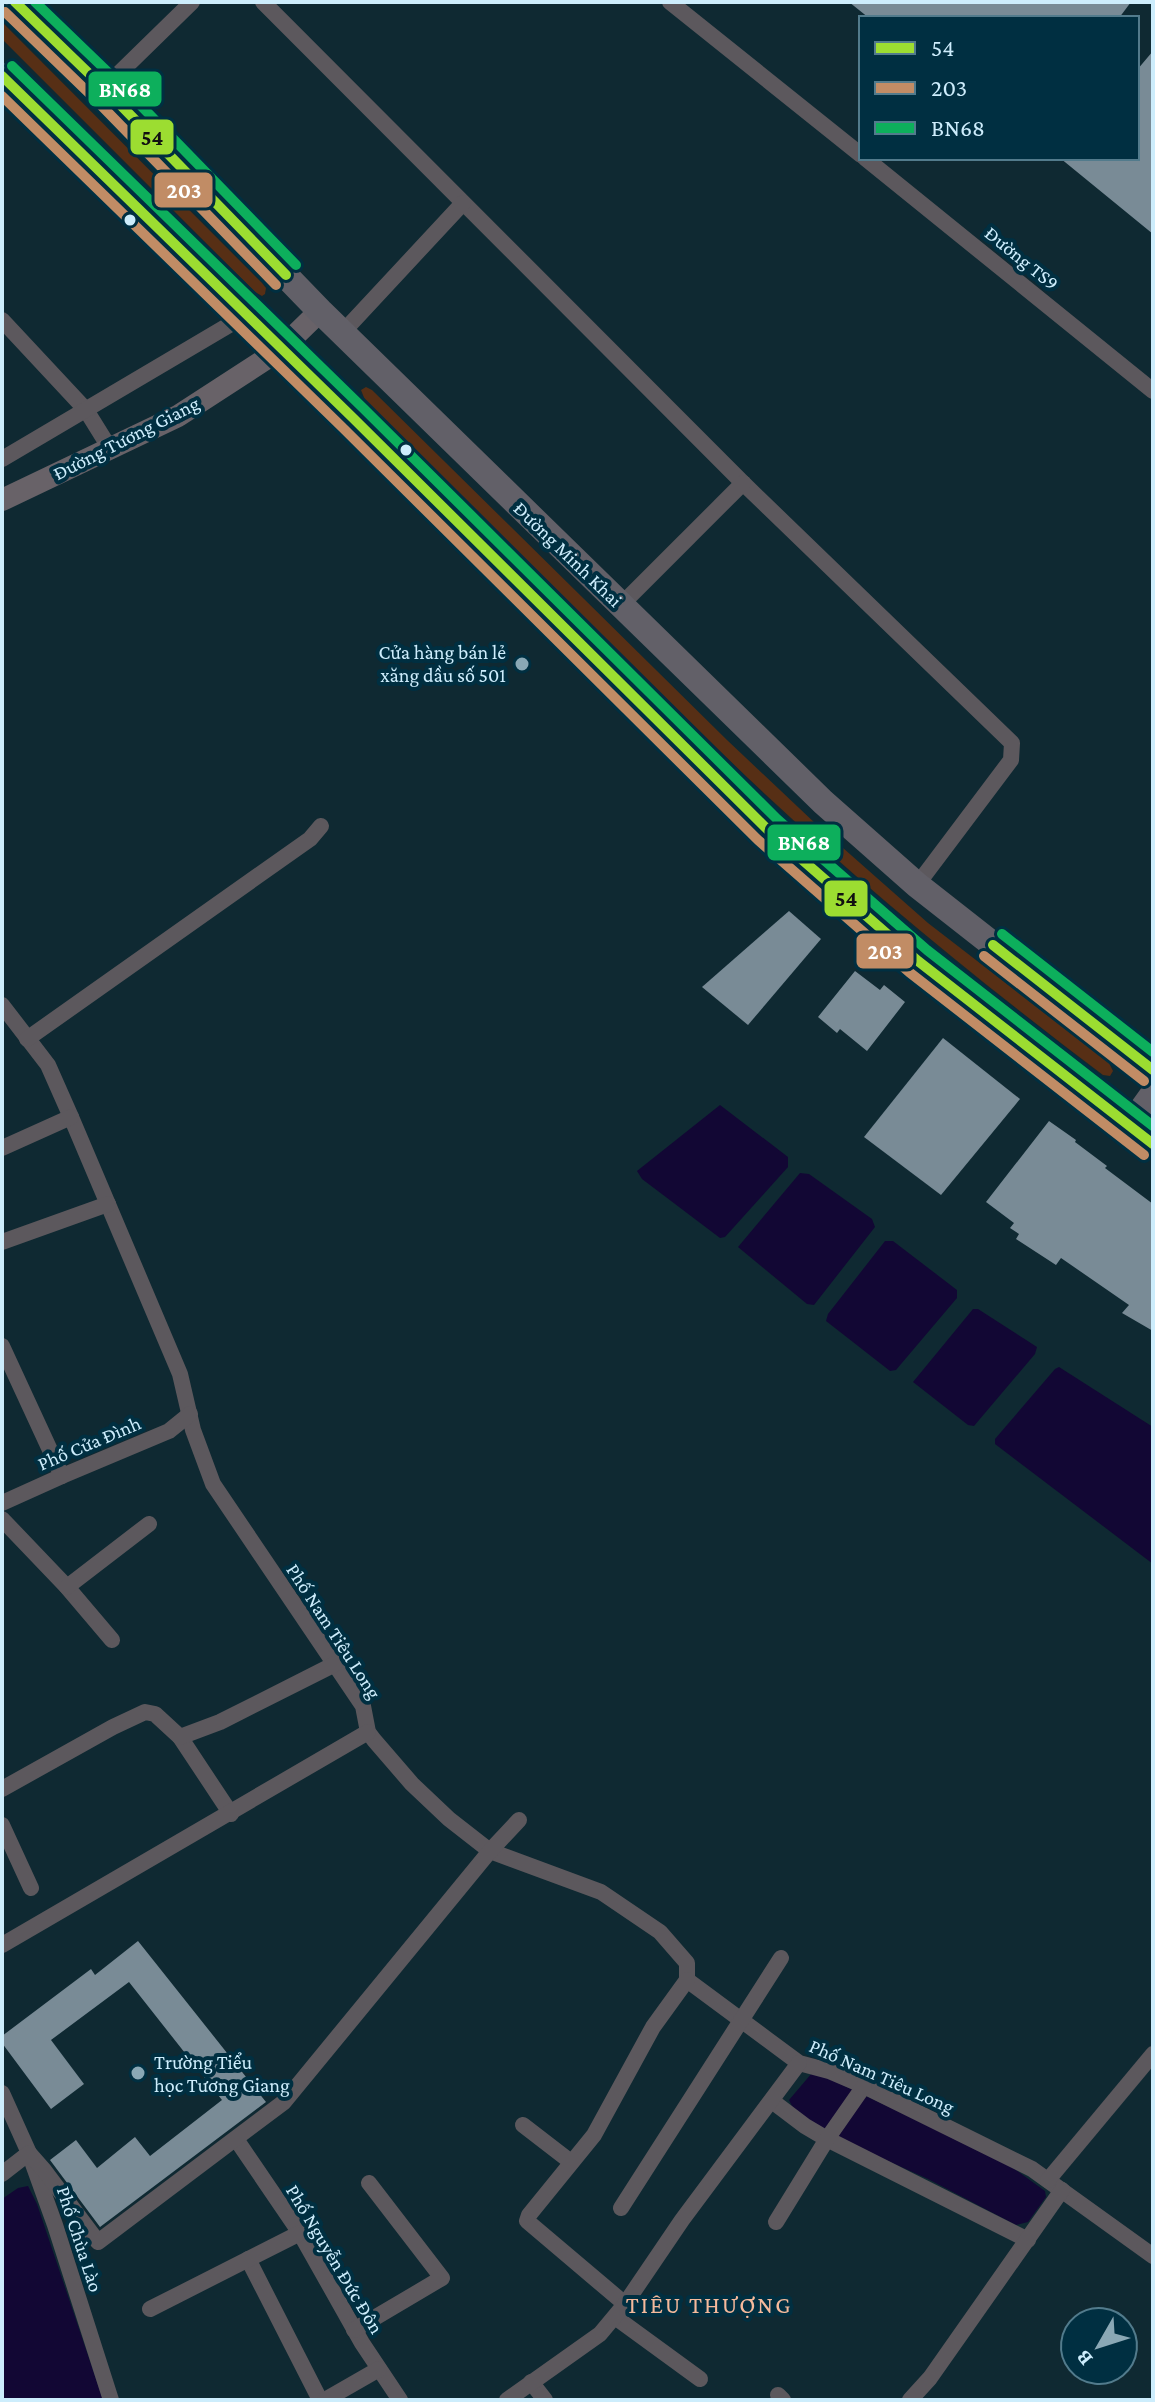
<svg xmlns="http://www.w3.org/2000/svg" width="1155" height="2402" font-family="'Crimson Pro',serif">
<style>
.green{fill:#572f15}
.water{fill:#120734}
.building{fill:#798b96}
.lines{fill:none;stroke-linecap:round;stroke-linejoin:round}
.street{stroke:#5c585d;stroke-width:16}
.secondary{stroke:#686268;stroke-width:22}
.primary{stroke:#626068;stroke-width:26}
.bus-1-casing{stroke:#002f41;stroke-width:16}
.bus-2-casing{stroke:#002f41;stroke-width:16}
.bus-3-casing{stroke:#002f41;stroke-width:16}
.bus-1{stroke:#9cdd31;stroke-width:10}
.bus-2{stroke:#c18c65;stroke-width:10}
.bus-3{stroke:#0daf5c;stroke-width:10}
.bus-dot{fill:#cdedfc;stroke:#002f41;stroke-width:3}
.poi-dot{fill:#8aa8b5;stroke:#002f41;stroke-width:3}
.labels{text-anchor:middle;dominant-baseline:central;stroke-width:8;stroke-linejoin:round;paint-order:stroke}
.street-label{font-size:20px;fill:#cdedfc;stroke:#002f41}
.poi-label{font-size:20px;fill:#cdedfc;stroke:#002f41;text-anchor:end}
.quarter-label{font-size:24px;letter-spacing:2px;fill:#f5ba9c;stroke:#002f41}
.line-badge{stroke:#002f41;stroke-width:3}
.badge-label{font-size:22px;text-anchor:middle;font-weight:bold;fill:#fff}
.pale-badge-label{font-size:22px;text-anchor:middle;font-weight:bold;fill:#111}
</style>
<rect width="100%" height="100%" fill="#0f2932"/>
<g class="green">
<polygon points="2,22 262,283 266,288 265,294 262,296 255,292 2,39"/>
<path d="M 366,387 L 372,390 L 727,740 L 817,825 L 928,923 L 1109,1063 L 1113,1071 L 1110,1076 L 1103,1075 C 980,982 861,885 749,779 C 619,655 493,526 365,400 L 361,390 Z"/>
</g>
<g class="water">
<polygon points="720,1105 788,1157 788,1167 725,1237 720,1238 642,1179 637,1171"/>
<polygon points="800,1173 809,1174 872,1219 875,1227 814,1305 807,1304 738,1247"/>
<polygon points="885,1241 893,1241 957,1290 957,1298 896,1370 890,1371 826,1321 828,1314"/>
<polygon points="973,1309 978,1309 1037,1347 1035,1354 974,1426 968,1425 913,1382"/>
<polygon points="1059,1367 1153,1427 1153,1564 995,1444 995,1439 1055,1369"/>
<polygon points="812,2073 817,2073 972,2146 1009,2165 1045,2191 1046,2197 1028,2222 1016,2225 928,2179 835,2137 794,2110 789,2100"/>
<polygon points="28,2186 37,2204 103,2400 2,2400 2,2199 18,2188"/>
</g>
<g class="building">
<polygon points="849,2 1131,2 1119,18 869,18"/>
<polygon points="1153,51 1153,234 1060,158 1137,158 1137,70"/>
<polygon points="789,911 821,939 748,1025 702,987"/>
<polygon points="855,971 880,990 884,985 905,1002 867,1051 840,1029 837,1033 818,1017"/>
<polygon points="943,1038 1020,1099 941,1195 864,1137"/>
<polygon points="1049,1121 1076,1140 1075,1142 1107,1166 1105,1168 1153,1204 1153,1331 1122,1313 1129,1305 1061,1258 1056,1265 1016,1239 1019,1234 1010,1228 1014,1223 986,1202"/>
<polygon points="138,1941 266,2102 100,2227 50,2160 76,2140 97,2168 135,2137 150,2156 222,2100 129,1982 51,2040 84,2084 51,2109 2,2043 2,2036 91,1969 95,1975"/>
</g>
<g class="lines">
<g class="street">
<polyline points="263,2 743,483 1012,743 1011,760 917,885"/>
<polyline points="670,2 861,155"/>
<polyline points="104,88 192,2"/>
<polyline points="865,158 1153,391"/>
<polyline points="2,320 86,410 109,447"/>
<polyline points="343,332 463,203"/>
<polyline points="2,459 246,315"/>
<polyline points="621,605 743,483"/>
<polyline points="2,1005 48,1065 71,1117 180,1374 193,1430 213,1484 363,1706 368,1732 374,1740 412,1784 449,1819 490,1851 601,1892 660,1932 687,1963 687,1980 799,2063 829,2071 864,2086 1032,2169 1153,2256"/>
<polyline points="27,1039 310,839 321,826"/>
<polyline points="2,1148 71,1117"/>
<polyline points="2,1242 108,1204"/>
<polyline points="2,1346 62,1476"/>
<polyline points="2,1503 62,1476 169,1431 190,1414"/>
<polyline points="2,1519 67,1587 112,1640"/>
<polyline points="67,1587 149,1524"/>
<polyline points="180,1737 231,1814"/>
<polyline points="2,1789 113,1727 145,1712 155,1714 180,1737 220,1722 335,1664"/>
<polyline points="2,1825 31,1888"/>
<polyline points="2,1945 368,1732"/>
<polyline points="2,2093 29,2153 55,2225 111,2400"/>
<polyline points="772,2101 805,2126 827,2139 1028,2240"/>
<polyline points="523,2125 571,2162"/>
<polyline points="236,2139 300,2233 362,2343 400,2400"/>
<polyline points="2,2174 29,2153 44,2170 98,2242 284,2102 490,1851 519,1820"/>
<polyline points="1048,2180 1153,2054"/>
<polyline points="621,2208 781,1958"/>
<polyline points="776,2222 827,2139 864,2086"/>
<polyline points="248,2259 320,2400"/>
<polyline points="625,2304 527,2221 529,2215 594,2135 653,2027 687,1980"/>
<polyline points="150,2309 300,2233"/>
<polyline points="615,2317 700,2379"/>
<polyline points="354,2330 442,2278 369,2183"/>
<polyline points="531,2382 545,2400"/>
<polyline points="778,2395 783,2400"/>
<polyline points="325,2400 379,2369"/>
<polyline points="507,2400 600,2334 625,2304 682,2220 799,2063"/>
<polyline points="910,2400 930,2378 1062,2190"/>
</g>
<polyline class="secondary" points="2,500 178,416 281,349 320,311"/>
<g class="primary">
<polyline points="15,2 104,88 320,311 823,802 917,885 1153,1070"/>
<polyline points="2,76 352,417 767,829 918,961 1153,1144"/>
<polyline points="1130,1126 1153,1094"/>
</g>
<defs>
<g id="bus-1">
<polyline points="15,2 104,88 286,275"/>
<polyline points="2,76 352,417 767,829 918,961 1153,1144"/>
<polyline points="993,945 1153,1070"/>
</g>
<g id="bus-2">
<polyline points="5,12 94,98 276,285"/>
<polyline points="2,96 342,427 758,840 909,972 1144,1155"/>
<polyline points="984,956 1144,1081"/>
</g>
<g id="bus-3">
<polyline points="35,2 114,78 296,265"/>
<polyline points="12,66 362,407 777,819 927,950 1153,1126"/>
<polyline points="1002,934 1153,1052"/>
</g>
</defs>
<use href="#bus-1" class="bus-1-casing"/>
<use href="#bus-2" class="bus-2-casing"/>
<use href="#bus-3" class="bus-3-casing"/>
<use href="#bus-1" class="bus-1"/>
<use href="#bus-2" class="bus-2"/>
<use href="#bus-3" class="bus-3"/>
</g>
<g class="bus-dot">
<circle cx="130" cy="220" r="7"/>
<circle cx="406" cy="450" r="7"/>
</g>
<g class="poi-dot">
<circle cx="522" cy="664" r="8"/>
<circle cx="138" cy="2073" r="8"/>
</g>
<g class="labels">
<g class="street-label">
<text transform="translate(1022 258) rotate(39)">Đường TS9</text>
<text transform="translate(126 438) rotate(-27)">Đường Tương Giang</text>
<text transform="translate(568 554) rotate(44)">Đường Minh Khai</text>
<text transform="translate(89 1443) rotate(-23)">Phố Cửa Đình</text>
<text transform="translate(334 1631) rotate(57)">Phố Nam Tiêu Long</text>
<text transform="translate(882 2076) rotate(24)">Phố Nam Tiêu Long</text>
<text transform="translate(80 2239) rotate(72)">Phố Chùa Lào</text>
<text transform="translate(335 2259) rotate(59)">Phố Nguyễn Đức Đôn</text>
</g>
<g class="poi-label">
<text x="506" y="652">Cửa hàng bán lẻ<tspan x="506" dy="23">xăng dầu số 501</tspan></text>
<text x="154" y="2062" text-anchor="start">Trường Tiểu<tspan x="154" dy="23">học Tương Giang</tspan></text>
</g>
<g class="quarter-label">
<text x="709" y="2304">TIÊU THƯỢNG</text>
</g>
</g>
<g class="line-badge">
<rect x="87" y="70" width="76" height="38" rx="8" fill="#0daf5c"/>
<rect x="129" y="118" width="46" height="38" rx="8" fill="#9cdd31"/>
<rect x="153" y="171" width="61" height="38" rx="8" fill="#c18c65"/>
<rect x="766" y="823" width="76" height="39" rx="8" fill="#0daf5c"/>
<rect x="823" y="879" width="46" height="39" rx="8" fill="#9cdd31"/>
<rect x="855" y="932" width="60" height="38" rx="8" fill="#c18c65"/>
</g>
<g class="badge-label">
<text x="125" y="97">BN68</text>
<text x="184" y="198">203</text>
<text x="804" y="850">BN68</text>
<text x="885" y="959">203</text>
</g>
<g class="pale-badge-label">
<text x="152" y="145">54</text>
<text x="846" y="906">54</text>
</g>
<rect width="1155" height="2402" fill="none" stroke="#cdedfc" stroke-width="8"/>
<rect x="859" y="16" width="280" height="144" fill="#002f41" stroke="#527b8c" stroke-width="2"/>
<rect x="875" y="42" width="40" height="12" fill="#9cdd31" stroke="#527b8c" stroke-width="2"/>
<text x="931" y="56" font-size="24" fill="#cdedfc">54</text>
<rect x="875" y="82" width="40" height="12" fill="#c18c65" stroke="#527b8c" stroke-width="2"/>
<text x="931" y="96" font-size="24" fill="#cdedfc">203</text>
<rect x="875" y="122" width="40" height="12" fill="#0daf5c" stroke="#527b8c" stroke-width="2"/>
<text x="931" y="136" font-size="24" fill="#cdedfc">BN68</text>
<g transform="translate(1099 2346) rotate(231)"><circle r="38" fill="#002f41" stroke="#527b8c" stroke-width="2"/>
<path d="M0-6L14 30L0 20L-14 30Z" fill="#8aa8b5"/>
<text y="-12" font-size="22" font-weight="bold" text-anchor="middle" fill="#cdedfc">B</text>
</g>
</svg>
